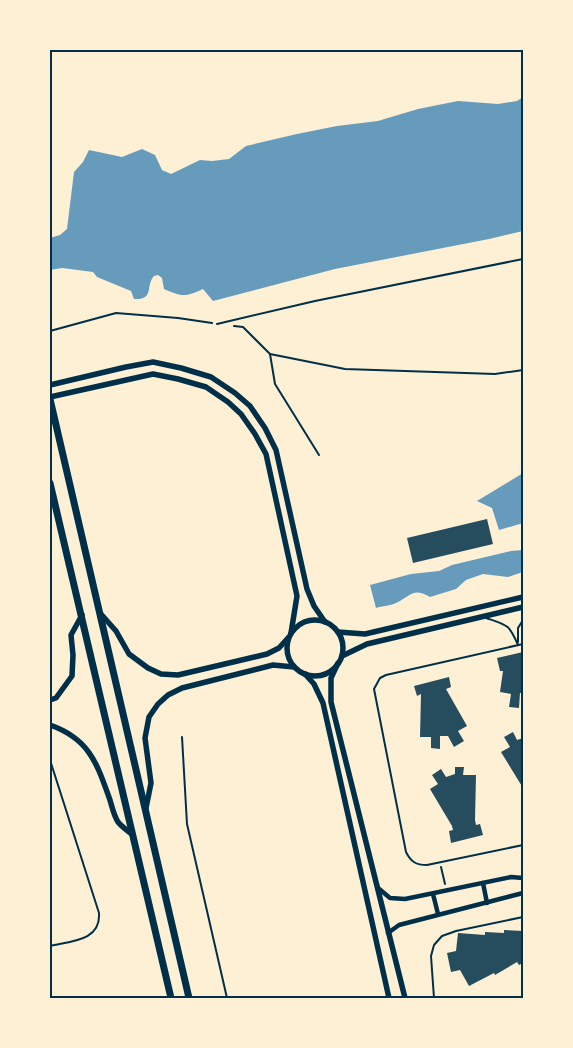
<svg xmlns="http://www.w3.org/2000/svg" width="573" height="1048" font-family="'Work Sans',sans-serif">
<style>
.water{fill:#669bbc}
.building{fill:#264d5e}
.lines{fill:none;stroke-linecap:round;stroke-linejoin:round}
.path{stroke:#003049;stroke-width:2}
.service{stroke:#003049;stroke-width:2}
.minor{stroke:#003049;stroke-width:4.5}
.tertiary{stroke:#003049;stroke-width:5.5}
.primary{stroke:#003049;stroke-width:7}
.neatline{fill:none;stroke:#003049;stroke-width:2}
</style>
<rect width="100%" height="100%" fill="#fdf0d5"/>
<g class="water">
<path d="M 523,97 L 523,231 L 489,239 L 335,269 L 213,301 L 203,289 C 185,297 183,297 164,289 L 162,278 L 158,275 L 154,276 C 145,286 155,300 134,299 L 131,291 L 97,277 L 93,272 L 62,268 L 50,270 L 50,238 L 60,235 L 67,229 L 74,172 L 83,162 L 89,150 L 122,157 L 142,149 L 155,155 L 162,170 L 171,174 L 200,160 L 212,161 L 229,159 L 246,146 L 297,134 L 337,126 L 378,121 L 418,109 L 458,101 L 498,104 L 517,101 Z"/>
<polygon points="523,473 523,523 499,530 492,508 477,501"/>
<path d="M 523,550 L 523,572 L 508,577 L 483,574 L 466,580 L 456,589 L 430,597 C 413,587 411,596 396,603 C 390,606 382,606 376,608 L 370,585 L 411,574 L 439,571 L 452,565 L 511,551 Z"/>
</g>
<g class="building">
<polygon points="487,519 493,544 413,563 407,538"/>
<polygon points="523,652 523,693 520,693 519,708 509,707 511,694 500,692 503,671 500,671 497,658"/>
<polygon points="449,677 451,687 446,689 467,726 458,731 464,741 454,747 448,736 440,736 440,749 431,748 431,737 420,737 421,694 417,696 414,686"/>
<polygon points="513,732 517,740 523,738 523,788 501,752 510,747 504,737"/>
<polygon points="455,767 464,767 463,775 476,775 475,820 476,825 480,824 483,835 451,843 449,831 453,830 452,826 430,789 438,784 432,775 441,769 446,777 455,774"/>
<polygon points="504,930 523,931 523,963 519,965 517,962 495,975 494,973 469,986 460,970 451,972 447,953 456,951 458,933 485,935 485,932 504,933"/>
</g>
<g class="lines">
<g class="path">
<polyline points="234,326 243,327 270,354 275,384 319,455"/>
<polyline points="50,331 116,313 178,318 212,323"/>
<polyline points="270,354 345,369 495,374 523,370"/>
<polyline points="441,867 445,884"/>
</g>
<g class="service">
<polyline points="217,324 315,301 523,259"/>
<path d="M 486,618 C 507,625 509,624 518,645"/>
<polyline points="518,642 518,628 523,620"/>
<path d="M 523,644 L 386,675 L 380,678 L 374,689 L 406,852 C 411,862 416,865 427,865 L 523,845"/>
<polyline points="182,737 187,824 227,998"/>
<path d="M 50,760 L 99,913 C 101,941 71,941 50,946"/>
<polyline points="434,998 431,956 434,945 442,936 456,931 523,917"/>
</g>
<g class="minor">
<polyline points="483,883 487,903"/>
<polyline points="378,888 390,898 405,899 511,877 523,878"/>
<polyline points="433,894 438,914"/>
<polyline points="388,933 399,925 523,893"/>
</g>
<g class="tertiary">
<polyline points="50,385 126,367 153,362 181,368 211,377 235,393 250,406 265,428 276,450 307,589 314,606 325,622"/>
<polyline points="50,397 153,374 178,379 206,387 228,402 241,414 255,434 266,454 297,596 291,633"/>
<polyline points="100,613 116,631 129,654 148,668 161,674 178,675 267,654 279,648 288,638"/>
<circle cx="315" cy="648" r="28"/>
<polyline points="338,632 365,634 523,597"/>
<polyline points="342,656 367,644 523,607"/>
<polyline points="338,663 331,678 331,702 405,998"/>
<polyline points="305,674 314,684 323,703 389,998"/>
<polyline points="50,700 56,698 72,676 73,655 71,635 82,615"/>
<path d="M 50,725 C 90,739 97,764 110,800 C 112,807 114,816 118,822 C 122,827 128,831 133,835"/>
<polyline points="146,808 151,783 145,738 149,717 158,704 168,695 182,688 273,665 294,667"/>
</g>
<g class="primary">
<polyline points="50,399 189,998"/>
<polyline points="50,483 171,998"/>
</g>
</g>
<rect width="573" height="1048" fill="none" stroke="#fdf0d5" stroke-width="102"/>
<rect x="51" y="51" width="471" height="946" class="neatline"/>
</svg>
